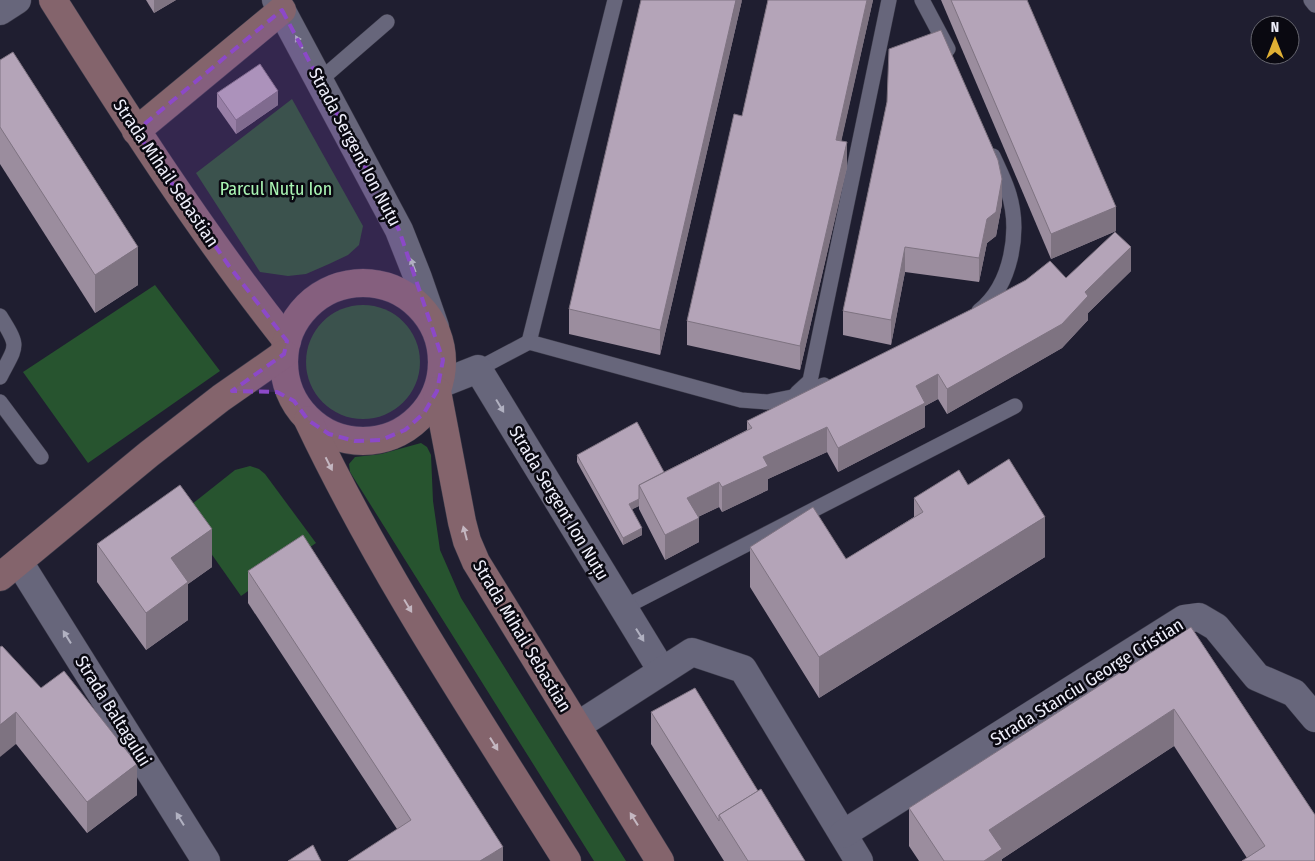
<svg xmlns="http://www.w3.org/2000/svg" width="1315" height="861" font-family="'Fira Sans Condensed',sans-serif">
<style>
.green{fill:#27542f}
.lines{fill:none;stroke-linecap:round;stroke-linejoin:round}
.lane-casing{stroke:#3c3b4a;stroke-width:16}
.street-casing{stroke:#3c3b4a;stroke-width:29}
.secondary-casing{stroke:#3c3b4a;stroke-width:29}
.lane{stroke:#67667b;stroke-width:15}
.street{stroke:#67667b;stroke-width:28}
.secondary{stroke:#84646c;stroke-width:28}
.wall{fill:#9b8d9e}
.shaded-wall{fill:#7e7381}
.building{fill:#b4a4b8;stroke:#7e7381}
.oneway{fill:#b1b1c1}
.oneway2{fill:#c4b7c1}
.marked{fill:#8c49c8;fill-opacity:0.2;stroke:#8c49c8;stroke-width:4;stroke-dasharray:10 6;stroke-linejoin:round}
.labels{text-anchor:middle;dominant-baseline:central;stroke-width:5;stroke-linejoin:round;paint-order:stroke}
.street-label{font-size:18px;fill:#eeeefa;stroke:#0a0911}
.park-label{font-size:18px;fill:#aaf5b4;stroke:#0a0911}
</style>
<rect width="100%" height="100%" fill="#1f1e30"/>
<g class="green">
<polygon points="292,99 363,226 359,245 348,255 329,264 306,274 288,276 260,272 196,173"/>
<polygon points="155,285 220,371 88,463 23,372"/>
<circle cx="363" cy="362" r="57"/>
<polygon points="421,443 427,447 431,455 433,501 440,550 461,598 626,861 594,861 350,472 349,464 355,457 381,454"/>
<polygon points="250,466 259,469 265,474 316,543 241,596 182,512 235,470"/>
</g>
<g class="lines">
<defs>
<g id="lane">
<polyline points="922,0 948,49"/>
<polyline points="1311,0 1315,5"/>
<polyline points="320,80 387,22"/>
<path d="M 979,311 C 1012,285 1021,230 1008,191 C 1004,179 998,167 993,156"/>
<path d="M 0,316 C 20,348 17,344 0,377"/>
<polyline points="529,342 615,0"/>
<polyline points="478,369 529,342 741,400 767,402 792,397 824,385"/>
<polyline points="797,393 810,381 889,0"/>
<polyline points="0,402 41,457"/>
<polyline points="623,608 1015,406"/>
</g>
<g id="street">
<polyline points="276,0 399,230 418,278 435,327"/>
<polyline points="0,11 17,0"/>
<polyline points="440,384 478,369 662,671"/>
<polyline points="19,562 206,861"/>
<polyline points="577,726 692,652 743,669 859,861"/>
<polyline points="843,834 1184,619 1199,617 1216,627 1257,677 1294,693 1315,718"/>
</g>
<g id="secondary">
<path d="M 53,0 C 127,117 201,233 287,341"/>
<polyline points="136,131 282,10"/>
<circle cx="363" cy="362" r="79"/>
<polyline points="437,391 462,522 467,541 476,562 660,861"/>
<path d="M 308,420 C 381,574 477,717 567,861"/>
<polyline points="0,577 149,454 221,398 284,354"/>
</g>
</defs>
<use href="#lane" class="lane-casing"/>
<use href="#street" class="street-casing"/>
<use href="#secondary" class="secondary-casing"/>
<use href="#lane" class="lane"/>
<use href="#street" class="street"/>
<use href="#secondary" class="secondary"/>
</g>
<g class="wall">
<polygon points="146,0 176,0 154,13"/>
<polygon points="742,0 660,355 569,334 569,309"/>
<polygon points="768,0 873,0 841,141 847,167 800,370 687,345 687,321 742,116"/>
<polygon points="941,0 1027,0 1116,231 1051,259"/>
<polygon points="0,60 138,285 95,313 0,164"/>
<polygon points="217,93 278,105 236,134 217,107"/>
<polygon points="887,102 1002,204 996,236 987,243 979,282 905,272 891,345 843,335 843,311"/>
<polygon points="1131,271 1088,313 1088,320 1062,348 947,414 938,399 925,406 925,427 838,472 827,452 768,479 768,490 722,512 719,507 698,517 699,542 665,560 639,509 639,506 632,509 642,535 623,545 577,462 577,455 664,472 747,430 747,421 1066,278"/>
<polygon points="968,485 1045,557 819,698 750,587 750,547 846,559 914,517 914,498"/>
<polygon points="97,544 212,567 188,584 188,620 146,650 97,582"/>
<polygon points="248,571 503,861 397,829 248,603"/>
<polygon points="1191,627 1315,815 1247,858 1174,746 1002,859 1002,861 919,861 909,846 909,808"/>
<polygon points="0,647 137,795 87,833 16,744"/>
<polygon points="651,712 805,861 724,861 651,744"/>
</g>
<g class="shaded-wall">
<polygon points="154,0 176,0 154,13"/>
<polygon points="736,0 742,0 660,355 660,330"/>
<polygon points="867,0 873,0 836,165 836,140"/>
<polygon points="278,91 278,105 236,134 236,120"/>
<polygon points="847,142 847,167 800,370 800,346"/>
<polygon points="1002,179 1002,204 996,236 987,243 979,282 979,258 987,219"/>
<polygon points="1116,207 1116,231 1051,259 1051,234"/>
<polygon points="138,247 138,285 95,313 95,275"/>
<polygon points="905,247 905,272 891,345 891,320"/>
<polygon points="1131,247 1131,271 1088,313 1088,320 1062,348 947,414 947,389 1085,292"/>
<polygon points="938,374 938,399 925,406 925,427 838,472 838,448 916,386"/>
<polygon points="827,427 827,452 768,479 768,490 722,512 722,487 763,457"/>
<polygon points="719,482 719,507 687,522 687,498"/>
<polygon points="639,499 639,506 629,511 629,504"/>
<polygon points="1045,517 1045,557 819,698 819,657"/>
<polygon points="699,518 699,542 665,560 665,535"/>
<polygon points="642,528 642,535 623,545 623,538"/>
<polygon points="212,529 212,567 188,584 188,620 146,650 146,613 171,558"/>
<polygon points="1174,709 1174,746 1002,859 1002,861 984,861 989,830"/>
<polygon points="16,712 16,744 0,757 0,725"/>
<polygon points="137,764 137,795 87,833 87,802"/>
<polygon points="503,847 503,861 480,861"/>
</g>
<g class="building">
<polygon points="641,0 736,0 660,330 569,309"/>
<polygon points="768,0 867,0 836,140 847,142 800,346 687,321 734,114 742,116"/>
<polygon points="951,0 1027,0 1116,207 1051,234"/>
<polygon points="941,30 998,160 1002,179 996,212 987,219 979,258 905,247 891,320 843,311 887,102 889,49"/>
<polygon points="13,52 138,247 95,275 0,127 0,60"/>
<polygon points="260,64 278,91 236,120 217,93"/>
<polygon points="1115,232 1131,247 1085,292 1088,296 1062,324 947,389 938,374 916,386 925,403 838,448 827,427 763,457 768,466 722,487 719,482 687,498 699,518 665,535 639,485 752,428 747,421 972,309 1026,280 1050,261 1066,278"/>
<polygon points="637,422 664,472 639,485 639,499 629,504 642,528 623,538 577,455"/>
<polygon points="1009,459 1045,517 819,657 750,547 813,507 846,559 923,512 914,498 959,470 968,485"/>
<polygon points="180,485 212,529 171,558 188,582 146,613 97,544"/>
<polygon points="303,535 503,847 480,861 348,861 411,820 248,571"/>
<polygon points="1191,627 1315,815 1315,861 1242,861 1265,846 1174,709 989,830 1002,849 984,861 944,861 909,808"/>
<polygon points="2,646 41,688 64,671 137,764 87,802 16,712 0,725 0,647"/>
<polygon points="695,688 758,791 719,815 719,821 651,712"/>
<polygon points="761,789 805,861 748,861 719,815"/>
<polygon points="313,845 321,861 288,861"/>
</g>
<defs><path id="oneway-solid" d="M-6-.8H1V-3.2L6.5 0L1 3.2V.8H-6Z" transform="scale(1.25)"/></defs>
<g class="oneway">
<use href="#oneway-solid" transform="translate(299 42) rotate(-119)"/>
<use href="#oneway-solid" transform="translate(413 265) rotate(-111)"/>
<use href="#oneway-solid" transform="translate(500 406) rotate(59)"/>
<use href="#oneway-solid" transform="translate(640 635) rotate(58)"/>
<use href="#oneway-solid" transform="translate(67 637) rotate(-122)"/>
<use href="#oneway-solid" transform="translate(180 819) rotate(-122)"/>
</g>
<g class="oneway2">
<use href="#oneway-solid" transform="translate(329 464) rotate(63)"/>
<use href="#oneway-solid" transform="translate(465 533) rotate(-105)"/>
<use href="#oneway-solid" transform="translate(408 606) rotate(59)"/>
<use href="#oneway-solid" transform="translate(494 744) rotate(58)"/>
<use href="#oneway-solid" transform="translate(634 819) rotate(-122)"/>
</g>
<path class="marked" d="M 282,10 L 399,230 L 443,360 L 437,391 L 424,413 L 405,430 L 381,440 L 355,441 L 329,434 L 308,420 L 294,401 L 277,392 L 232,391 L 284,354 L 287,341 L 229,266 L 136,131 Z"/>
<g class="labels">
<g class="street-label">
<text transform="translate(355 147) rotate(62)">Strada Sergent Ion Nuțu</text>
<text transform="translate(166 173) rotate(56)">Strada Mihail Sebastian</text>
<text transform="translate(559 503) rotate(59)">Strada Sergent Ion Nuțu</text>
<text transform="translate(522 636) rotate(59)">Strada Mihail Sebastian</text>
<text transform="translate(1087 682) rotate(-32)">Strada Stanciu George Cristian</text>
<text transform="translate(113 711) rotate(58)">Strada Baltagului</text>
</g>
<g class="park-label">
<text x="276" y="189">Parcul Nuțu Ion</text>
</g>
</g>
<g transform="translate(1275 40)"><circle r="24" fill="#0a0911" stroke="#65656e"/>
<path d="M0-4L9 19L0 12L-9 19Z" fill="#e0b034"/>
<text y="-8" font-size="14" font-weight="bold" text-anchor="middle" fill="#eeeefa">N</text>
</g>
</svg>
